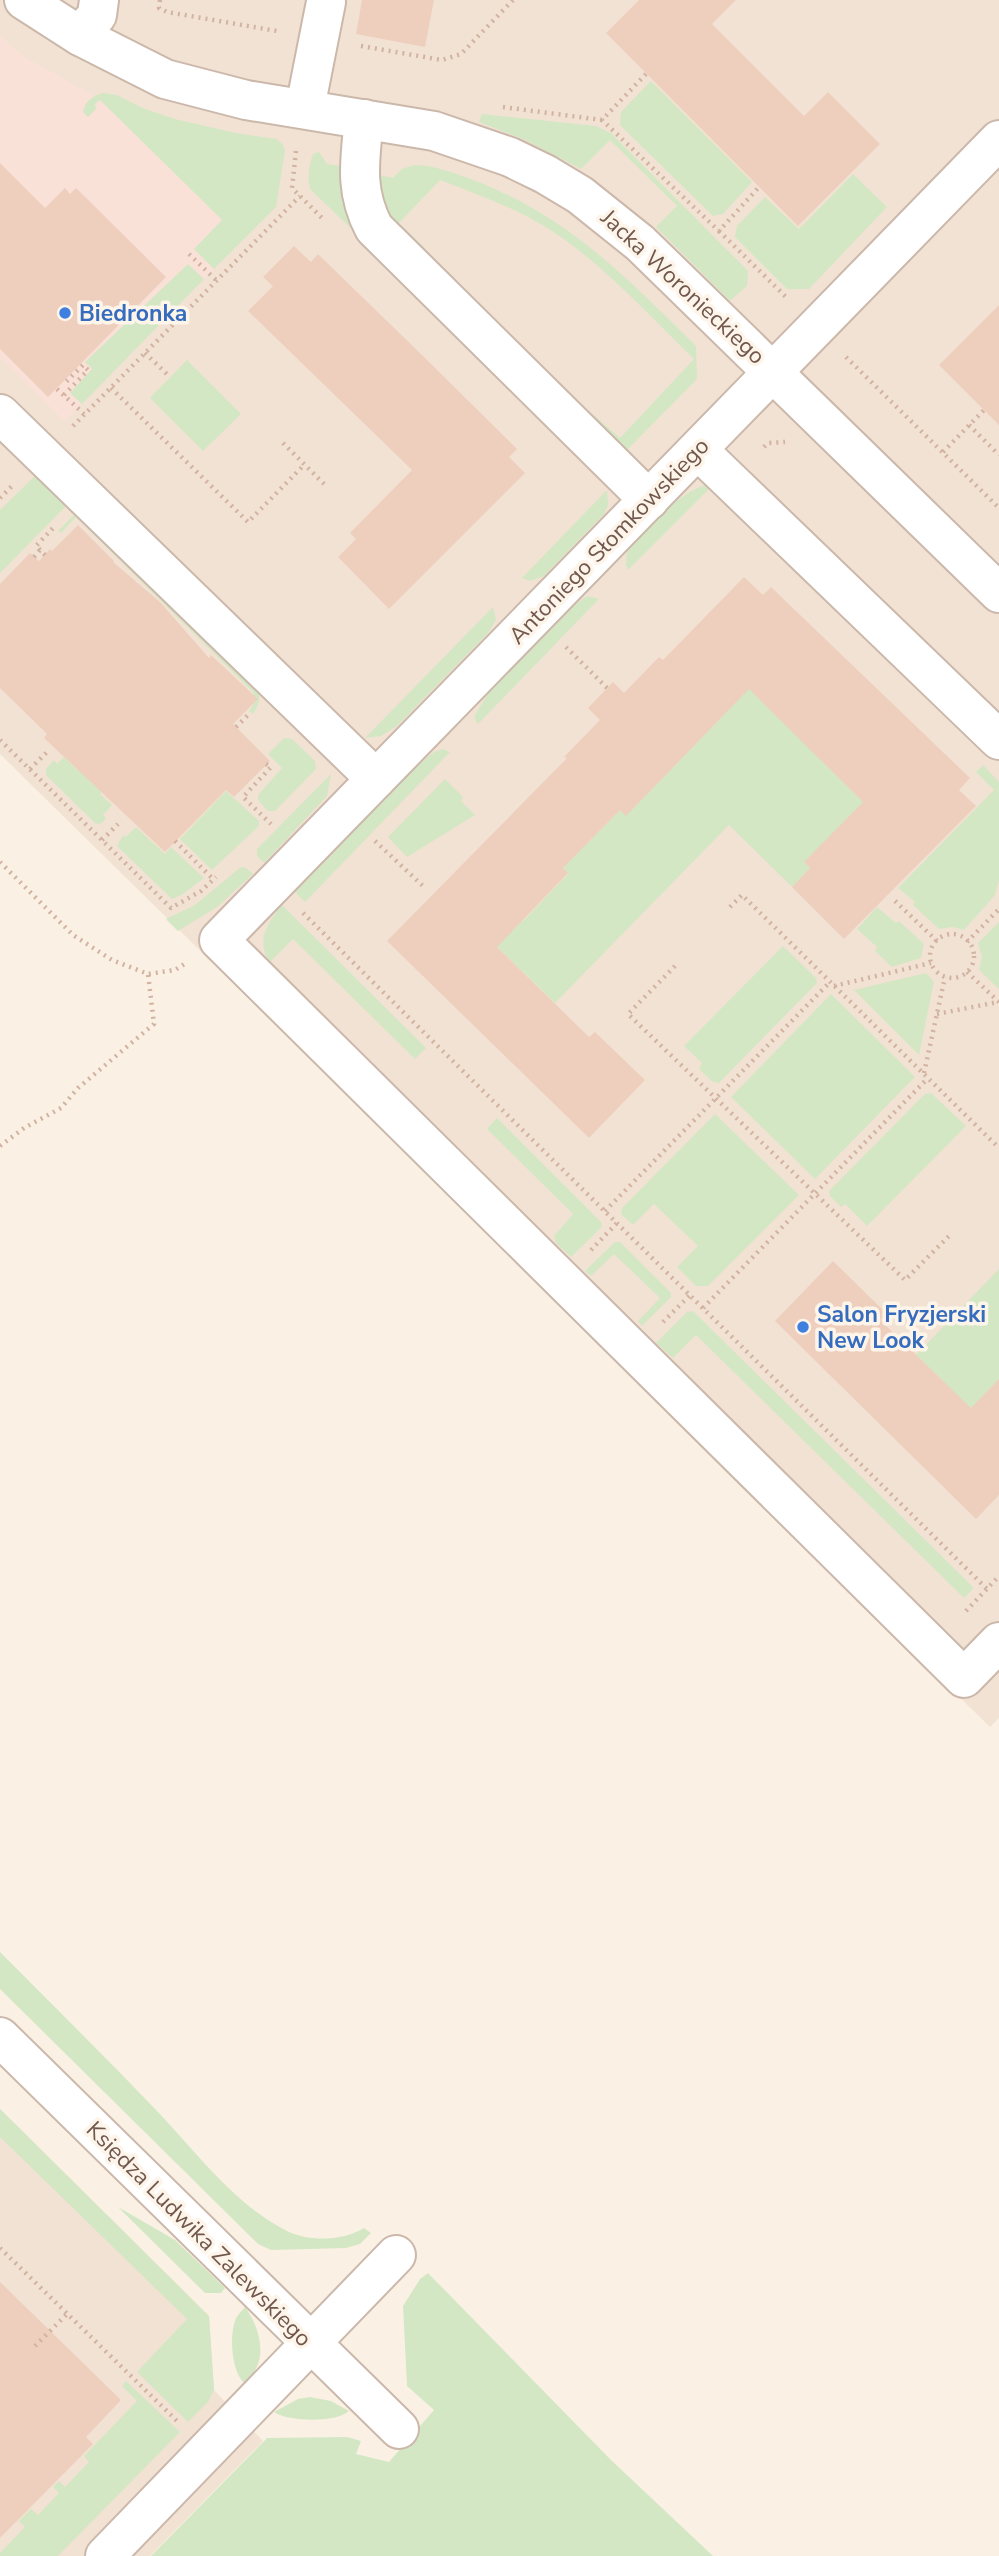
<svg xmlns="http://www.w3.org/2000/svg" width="999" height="2556" font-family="'Nunito Sans',sans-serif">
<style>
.residential{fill:#f2e2d3}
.commercial{fill:#fae1d8}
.green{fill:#d4e7c4}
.building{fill:#eecfbe}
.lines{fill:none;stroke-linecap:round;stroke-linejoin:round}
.minor-casing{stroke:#cbb8ab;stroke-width:42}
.path{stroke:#d2b2a1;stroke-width:4.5;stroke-dasharray:2 5;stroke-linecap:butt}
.minor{stroke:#fff;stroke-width:38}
.shop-dot{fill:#3f7fe0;stroke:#fef5ea;stroke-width:2.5}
.labels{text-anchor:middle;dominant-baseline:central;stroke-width:7;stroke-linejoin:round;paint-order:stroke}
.street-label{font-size:23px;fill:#71574c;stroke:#fef5ea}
.shop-label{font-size:23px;font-weight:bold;fill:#366cbe;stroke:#fef5ea;text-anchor:start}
</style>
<rect width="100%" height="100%" fill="#faf1e4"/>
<g class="residential">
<polygon points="0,0 999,0 999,1718 990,1727 0,754"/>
<polygon points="0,2109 209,2316 214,2390 263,2441 150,2556 0,2556"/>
</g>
<polygon class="commercial" points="0,36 26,58 100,99 223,220 194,249 214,269 64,421 0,358"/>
<g class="green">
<polygon points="651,81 752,182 723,214 713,216 620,125 621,112"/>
<path d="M 103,93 L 117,95 L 145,109 L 175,119 L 236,133 L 277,139 L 283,145 L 285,151 L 276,207 L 214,269 L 194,249 L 222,220 L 100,100 L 95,104 L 96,109 L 88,117 L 83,112 C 85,101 92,96 103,93 Z"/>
<polygon points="482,114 596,126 611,133 748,271 747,286 730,301 656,227 677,206 610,140 581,169 523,139 479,122"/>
<path d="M 319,152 L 327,164 L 340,166 L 343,199 L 360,237 L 310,189 C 307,177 309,166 313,154 Z"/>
<path d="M 414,165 C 436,165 456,174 476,181 C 570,218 626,277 696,346 L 697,379 L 627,450 L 622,449 L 592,419 L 594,415 L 620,438 L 694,359 C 646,313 601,261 544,226 C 511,206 476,194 440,180 L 399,223 L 426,249 L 423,250 C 397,229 375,212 380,175 L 393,178 L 402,169 Z"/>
<polygon points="853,174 887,207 809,289 787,289 735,237 737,226 765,197 799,229"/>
<polygon points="188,264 204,279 82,404 70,393 92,369 85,362"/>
<polygon points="187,360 241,414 203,451 150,398"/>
<polygon points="38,473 69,503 0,573 0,510"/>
<path d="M 715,483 L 628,570 L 626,565 L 627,552 C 649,528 682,486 715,483 Z"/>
<polygon points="607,490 608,505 605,513 544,576 530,581 522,578"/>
<path d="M 78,511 L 257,687 C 262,698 259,705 253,714 L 249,711 L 255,702 L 253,692 L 76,517 L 61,533 L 58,531 Z"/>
<polygon points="587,596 599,599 478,724 474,717 487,695 576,604"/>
<polygon points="493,607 496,620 488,633 397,726 381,736 365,738"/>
<polygon points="750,675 877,801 805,862 810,868 792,887 729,825 555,1003 491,941 523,921 568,874 563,868 620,810 626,815 717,722"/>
<polygon points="284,738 292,739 315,761 316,769 275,811 268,811 258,800 258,795 282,768 268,754"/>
<polygon points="443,749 450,752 305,902 295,892 417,766 434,752"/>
<polygon points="64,757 77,770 85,762 109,785 100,794 112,805 103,815 106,818 102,823 96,824 46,775 46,769 54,760 57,764"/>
<polygon points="983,765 999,782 999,880 995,895 964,930 952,927 939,929 913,905 915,902 898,888 994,790 976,772"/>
<polygon points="331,774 327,796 264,863 257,856 257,849"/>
<polygon points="445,779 463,797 461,801 475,815 407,857 388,837"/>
<polygon points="226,791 259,821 259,826 212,870 180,839"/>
<polygon points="136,827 165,854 171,847 204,878 183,894 172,899 117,846 123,835 126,837"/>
<polygon points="241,867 246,868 253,874 217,907 178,931 166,919 195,905"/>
<path d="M 282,905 L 426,1048 L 415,1059 L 293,939 L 270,962 C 255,941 268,922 282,905 Z"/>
<polygon points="877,907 896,923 899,921 924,944 921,958 892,967 875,951 877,947 857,929"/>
<polygon points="999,922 999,989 979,970 982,957 978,943"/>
<polygon points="783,946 816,978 817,983 719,1083 713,1082 699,1069 702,1063 684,1046"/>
<polygon points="926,973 934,982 919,1055 854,990"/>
<polygon points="831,994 915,1077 815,1179 731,1097"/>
<polygon points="931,1093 966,1126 867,1226 845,1204 841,1207 830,1196 829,1191 925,1094"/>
<polygon points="715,1114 799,1195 708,1286 696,1286 677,1267 698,1246 654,1204 633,1225 621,1214 622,1208"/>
<polygon points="497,1118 601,1222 602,1227 571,1257 556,1243 554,1236 573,1214 487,1129"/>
<polygon points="615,1242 620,1242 671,1293 671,1297 642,1326 638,1321 660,1298 614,1254 591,1276 585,1271"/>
<polygon points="999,1269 999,1379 977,1414 916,1355"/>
<polygon points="693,1311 972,1586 973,1589 964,1598 696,1335 673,1358 656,1343 687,1312"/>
<path d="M 0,1952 C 53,2005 106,2058 158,2112 C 198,2154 234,2204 287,2231 C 309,2242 343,2241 364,2228 L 371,2233 L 360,2244 L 346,2248 L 271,2250 L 258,2244 L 0,1989 Z"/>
<polygon points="0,2109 209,2316 214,2390 208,2402 188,2422 137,2372 187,2319 0,2137"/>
<polygon points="118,2207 175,2240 225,2288 221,2293 205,2293"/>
<polygon points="428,2273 611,2460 713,2556 151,2556 267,2438 347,2437 361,2441 356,2454 389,2462 434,2410 407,2386 403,2306 420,2279"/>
<path d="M 245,2307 C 261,2329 270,2363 244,2383 C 232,2372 229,2337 235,2321 C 236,2316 242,2311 245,2307 Z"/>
<polygon points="126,2381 180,2432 58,2556 0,2556 0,2553 25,2527 19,2521 31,2509 38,2515 59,2493 53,2487 59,2481 65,2487 89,2462 84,2456 137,2401 122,2386"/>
<path d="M 310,2397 L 331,2401 L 349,2411 C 336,2423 288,2422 274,2412 L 298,2399 Z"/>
</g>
<g class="building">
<polygon points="362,0 434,0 425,47 356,34"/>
<polygon points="639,0 736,0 712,24 804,116 828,92 880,144 798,226 606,33"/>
<polygon points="0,163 45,208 65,188 70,194 76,188 166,277 48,397 0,349"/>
<polygon points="294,246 311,262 318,254 424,357 517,449 509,457 525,473 389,609 338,557 356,539 350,533 412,470 248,311 273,286 263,277"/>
<polygon points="999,305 999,425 939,365"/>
<polygon points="78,525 114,561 113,562 160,602 209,658 211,655 258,699 233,724 270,761 234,797 226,790 165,852 44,738 47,734 0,688 0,584 30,553 39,561 50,549 52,551"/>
<polygon points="744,577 763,595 771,587 970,778 959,790 976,806 844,939 792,887 810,868 804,862 863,802 749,689 626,816 620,810 563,868 568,873 497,947 589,1037 595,1032 645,1080 589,1138 387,941 567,758 564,757 600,720 588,708 613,682 624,693 659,657 663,660"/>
<polygon points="833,1261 887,1314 880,1320 971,1408 999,1379 999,1495 976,1519 775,1321"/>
<polygon points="0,2282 121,2400 86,2437 93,2444 0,2538"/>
</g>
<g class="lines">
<defs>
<g id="minor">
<polyline points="24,0 80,36 165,79 246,100 434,131 510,157 545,174 580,195 640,243 999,593"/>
<polyline points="80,36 97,15 99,0"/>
<polyline points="305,108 326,2"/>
<path d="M 364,119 C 360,160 354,190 374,228 L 649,500"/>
<polyline points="999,140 219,940 964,1678 999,1642"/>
<polyline points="0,414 376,779"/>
<polyline points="698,450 999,740"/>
<polyline points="0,2037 399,2429"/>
<polyline points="105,2556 396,2255"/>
</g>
</defs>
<use href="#minor" class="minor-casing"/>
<g class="path">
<polyline points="160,0 159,8 167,12 277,31"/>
<polyline points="361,46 442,60 461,54 513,0"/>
<polyline points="646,74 602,120 719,231 759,187"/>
<polyline points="503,107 602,120"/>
<polyline points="296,151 292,188 322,218"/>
<polyline points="719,231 788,299"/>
<polyline points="189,254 216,280"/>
<polyline points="145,353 170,377"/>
<polyline points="846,357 999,508"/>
<polyline points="111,388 248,522 305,464"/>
<polyline points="57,389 84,414"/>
<polyline points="64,395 88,370 83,365 66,382 64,381"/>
<polyline points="969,425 999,455"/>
<polyline points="73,426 300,196"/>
<polyline points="283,443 327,487"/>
<polyline points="764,447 768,443 785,442"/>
<polyline points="943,452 984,410"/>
<polyline points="0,498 12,486"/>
<polyline points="45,555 36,546 54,527"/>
<polyline points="34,557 40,550"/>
<polyline points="566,647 607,688"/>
<polyline points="236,727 248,715"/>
<polyline points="0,740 171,908 201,891 216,877"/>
<polyline points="266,764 271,767 243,797 271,824"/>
<polyline points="30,769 47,752"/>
<polyline points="102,840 118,824"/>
<polyline points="175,841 214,880"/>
<polyline points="375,841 423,886"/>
<polyline points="0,862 73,935 112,960 148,974 175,970 186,963"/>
<polyline points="895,901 937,941"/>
<polyline points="730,907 742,895 999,1148"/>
<polyline points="303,913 987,1589"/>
<circle cx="952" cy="956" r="22"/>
<polyline points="967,942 999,909"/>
<polyline points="675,966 628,1014 905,1280 949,1236"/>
<polyline points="967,972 999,1002"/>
<polyline points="834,986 931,963"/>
<polyline points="937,1014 998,1002"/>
<polyline points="924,1073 945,977"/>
<polyline points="0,1146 24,1128 61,1108 78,1088 154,1024 148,974"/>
<polyline points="605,1211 830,982"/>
<polyline points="591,1250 617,1223"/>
<polyline points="703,1308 928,1078"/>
<polyline points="663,1322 690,1295"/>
<polyline points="966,1611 999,1576"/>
<polyline points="0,2248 177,2421"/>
<polyline points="35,2346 67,2314"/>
</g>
<use href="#minor" class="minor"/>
</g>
<g class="shop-dot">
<circle cx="65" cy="313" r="7"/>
<circle cx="803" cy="1327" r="7"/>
</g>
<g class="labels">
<g class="street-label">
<text transform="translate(683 287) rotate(43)">Jacka Woronieckiego</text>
<text transform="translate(609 541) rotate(-46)">Antoniego Słomkowskiego</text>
<text transform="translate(199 2234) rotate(45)">Księdza Ludwika Zalewskiego</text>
</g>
<g class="shop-label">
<text x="79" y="313">Biedronka</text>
<text x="817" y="1314">Salon Fryzjerski<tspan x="817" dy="26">New Look</tspan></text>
</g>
</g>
</svg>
